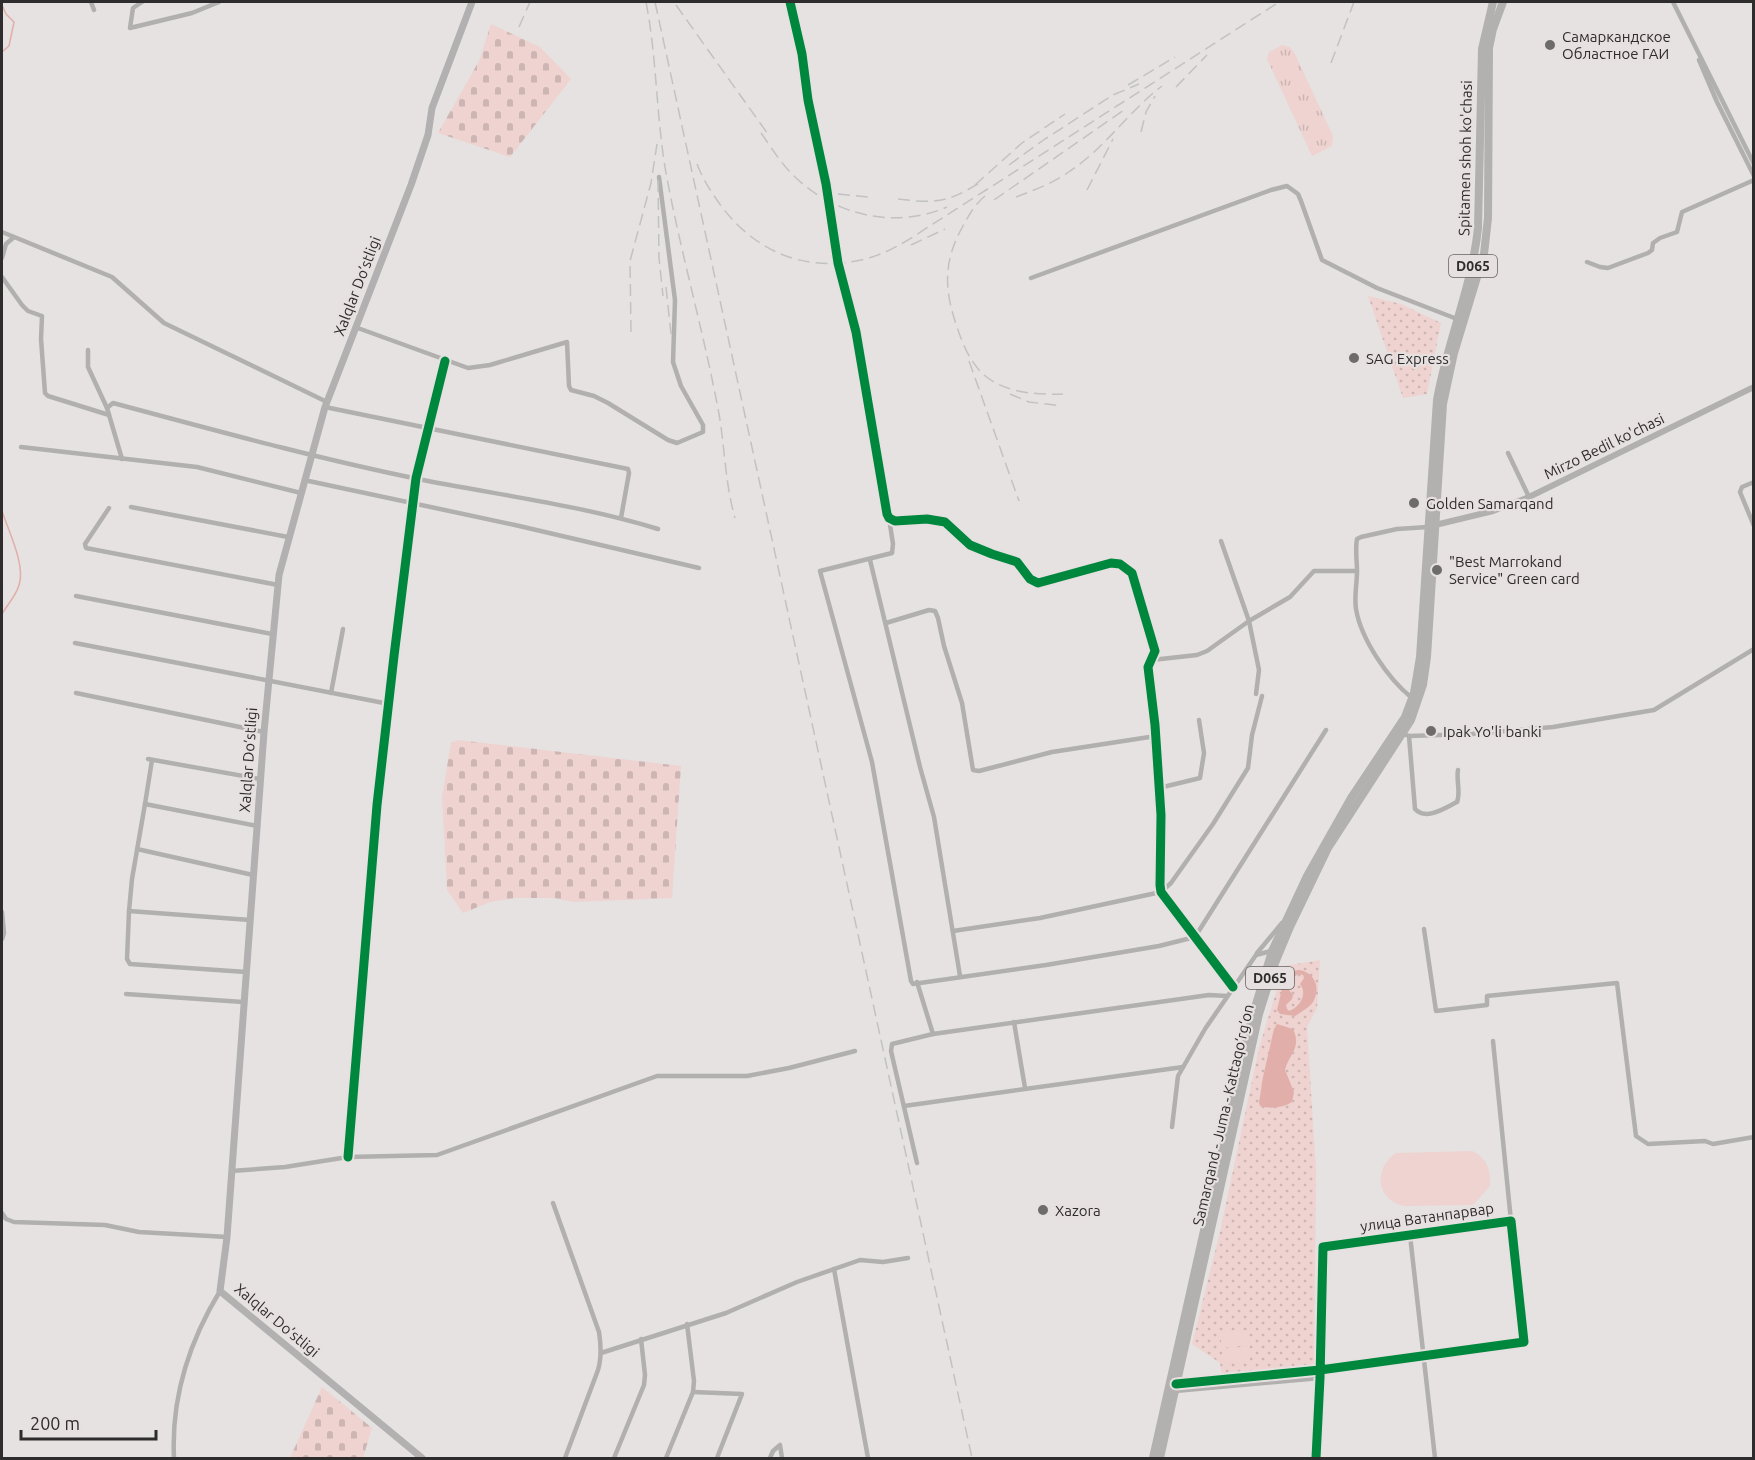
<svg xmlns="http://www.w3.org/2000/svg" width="1755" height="1460" font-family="Ubuntu,sans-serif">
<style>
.grass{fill:url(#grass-tufts)}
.cemetery{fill:url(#cemetery-stones)}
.park{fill:url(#park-dots)}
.garden{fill:#eed3d0}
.water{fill:#e2aea9}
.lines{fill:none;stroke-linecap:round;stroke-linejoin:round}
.stream{stroke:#e2aea9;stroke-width:1.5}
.minor{stroke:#b1b0af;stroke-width:4.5}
.tertiary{stroke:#b1b0af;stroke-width:6}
.secondary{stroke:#b2b0b0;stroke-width:7}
.primary{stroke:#b3b0b0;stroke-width:8}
.rail{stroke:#c3c2c2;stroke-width:1.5;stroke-dasharray:12 6;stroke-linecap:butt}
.cycleway-casing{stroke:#e6e1e0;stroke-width:13}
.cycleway{stroke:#00873e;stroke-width:9}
.poi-dot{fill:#6e6c6b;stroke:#e6e1e0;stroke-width:2}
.labels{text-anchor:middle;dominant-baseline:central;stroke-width:4.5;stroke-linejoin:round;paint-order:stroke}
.shield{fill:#e6e1e0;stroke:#656262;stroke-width:1.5}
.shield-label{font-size:14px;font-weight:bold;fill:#2e2c2c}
.poi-label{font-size:15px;fill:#2e2c2c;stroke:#e6e1e0;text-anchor:start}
.street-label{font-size:15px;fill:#2e2c2c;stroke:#e6e1e0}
</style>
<defs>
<pattern id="grass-tufts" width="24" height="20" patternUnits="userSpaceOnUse" patternTransform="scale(1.5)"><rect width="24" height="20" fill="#eed3d0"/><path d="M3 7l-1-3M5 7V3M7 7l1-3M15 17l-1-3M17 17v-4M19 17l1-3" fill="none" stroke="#ccb5b3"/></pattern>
<pattern id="cemetery-stones" width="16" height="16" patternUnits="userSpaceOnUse" patternTransform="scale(1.5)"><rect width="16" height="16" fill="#eed3d0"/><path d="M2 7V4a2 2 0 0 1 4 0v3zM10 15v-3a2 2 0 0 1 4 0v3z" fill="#ccb5b3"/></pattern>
<pattern id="park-dots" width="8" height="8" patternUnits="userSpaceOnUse" patternTransform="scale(1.5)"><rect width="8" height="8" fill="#eed3d0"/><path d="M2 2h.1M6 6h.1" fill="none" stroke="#ccb5b3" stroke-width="1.8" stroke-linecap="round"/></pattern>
</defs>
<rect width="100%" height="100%" fill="#e5e2e1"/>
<polygon class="grass" points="1282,45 1290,47 1295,54 1333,136 1332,146 1312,156 1267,59 1269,52"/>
<g class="cemetery">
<polygon points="491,24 540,47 571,79 510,157 438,133 479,61"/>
<polygon points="458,740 681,766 672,898 574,902 553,898 516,898 490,902 463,913 447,890 442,797 451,743"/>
<polygon points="322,1387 372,1428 363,1458 290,1458"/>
</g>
<g class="park">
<polygon points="1368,296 1401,304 1441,323 1427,394 1403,398"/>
<polygon points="1320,960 1317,1008 1307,1027 1316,1170 1314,1364 1222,1377 1220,1363 1192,1344 1220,1232 1259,1048 1284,966"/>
</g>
<g class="garden">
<path d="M 1472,1151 C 1487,1158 1491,1170 1490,1186 L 1473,1205 L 1404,1206 C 1376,1200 1373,1168 1396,1153 Z"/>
<polygon points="1247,1330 1249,1345 1222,1348 1220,1333"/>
<polygon points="1249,1346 1250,1361 1223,1364 1222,1349"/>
</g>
<g class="water">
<path d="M 1298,970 C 1313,971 1321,986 1314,1000 C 1311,1007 1302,1011 1295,1016 L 1280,1014 L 1277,1010 L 1282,989 L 1289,990 L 1293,995 L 1292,999 L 1286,1005 L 1287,1009 L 1289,1011 C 1300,1007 1308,994 1300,984 L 1304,978 L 1303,975 L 1298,974 L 1289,981 L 1287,978 L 1294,971 Z"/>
<path d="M 1277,1024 L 1293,1029 C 1302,1048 1289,1054 1285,1070 L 1294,1092 L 1292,1102 C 1283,1108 1270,1109 1260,1106 L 1259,1103 L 1263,1077 L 1274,1029 Z"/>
</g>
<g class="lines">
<g class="stream">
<polyline points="2,5 6,14 14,22 9,46 2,52"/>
<path d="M 2,511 C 8,530 26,566 19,585 C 16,596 7,605 2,614"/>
</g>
<g class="minor">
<polyline points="91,2 94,10"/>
<polyline points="142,2 133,8 130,28 192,13 219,2"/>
<polyline points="790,2 802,54 808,100 826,184 838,263 856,332 887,514 889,518 895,521 927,519 945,522 970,545 992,554 1017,562 1030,579 1038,583 1111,563 1120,564 1132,573 1155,651 1148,667 1155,725 1161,815 1160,885 1161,892 1233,987"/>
<polyline points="1673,2 1754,164"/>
<polyline points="1699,60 1717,102 1754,176"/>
<polyline points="2,232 112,277 164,323 327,402"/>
<polyline points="2,258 6,244 13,238"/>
<polyline points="1587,262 1600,267 1608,268 1648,253 1652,250 1653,243 1660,238 1677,232 1682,212 1754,180"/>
<polyline points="2,277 22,305 28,311 42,316 41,339 45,393 48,396 109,415"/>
<polyline points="1031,278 1271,190 1287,186 1298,194 1301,201 1322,260 1377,288 1457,319"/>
<polyline points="355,327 468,368 490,365 567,342 569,386 571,390 594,396 608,403 668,440 677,443 703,432 703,425 681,386 673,362 675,300 659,177"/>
<polyline points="88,350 88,367 107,408 122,459"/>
<polyline points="325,407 628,469 629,473 621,518"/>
<path d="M 107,408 L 113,403 C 214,430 315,458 418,479 C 498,495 580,505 658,529"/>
<polyline points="21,447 197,467 301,493"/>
<polyline points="1508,453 1529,497"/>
<polyline points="304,480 515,525 699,568"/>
<polyline points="1754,482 1742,487 1740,492 1754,526"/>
<polyline points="131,507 288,537"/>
<polyline points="109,508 85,544 86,548 278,585"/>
<polyline points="889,518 893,544 892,553 820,571 872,762 911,981 913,984 1046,965 1159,946 1195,937 1326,730"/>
<polyline points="1221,541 1249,621 1259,670 1256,694"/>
<polyline points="870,560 920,767 934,817 960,976"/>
<polyline points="76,596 272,634"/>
<polyline points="886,623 929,610 935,611 938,618 944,646 962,703 973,770 979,771 1052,752 1156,736"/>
<polyline points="75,643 389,704"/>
<polyline points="1152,660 1197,655 1207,651 1249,621 1290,597 1314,571 1357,571"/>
<polyline points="76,693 264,732"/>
<polyline points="331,693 343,629"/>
<path d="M 1412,698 C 1388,679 1361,639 1356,609 C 1354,596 1357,584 1357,571 C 1357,561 1355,549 1357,539 L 1361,537 L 1397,529 L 1428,527"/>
<polyline points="1401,733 1409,736 1472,734 1553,727 1654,710 1754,649"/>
<path d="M 1409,736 L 1415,809 C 1426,821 1445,808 1457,802 C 1461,793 1456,780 1458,770"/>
<polyline points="148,759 260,779"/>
<polyline points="1159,788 1200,778 1204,753 1199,720"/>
<polyline points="145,804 152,760"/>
<polyline points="137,849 253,875"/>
<polyline points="129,911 127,959 130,964 246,972"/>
<polyline points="2,912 4,933 2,939"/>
<polyline points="250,920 129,911 132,879 145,804 257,826"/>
<polyline points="1424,929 1436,1011 1487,1005 1487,996 1617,983 1636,1136 1648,1144 1705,1141 1713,1144 1754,1137"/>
<polyline points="953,931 1040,918 1161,892 1171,883 1213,824 1248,768 1252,735 1262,696"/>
<polyline points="1257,953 1282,923"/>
<polyline points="917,982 933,1034"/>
<polyline points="126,994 243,1002"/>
<polyline points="1014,1022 1025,1088"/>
<polyline points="1493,1041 1511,1221"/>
<polyline points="904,1106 1183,1067"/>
<polyline points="1172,1127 1178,1076 1205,1029 1256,955 1271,951"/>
<polyline points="348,1157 377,805 394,656 416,478 445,361"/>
<polyline points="917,1163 891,1051 892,1044 933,1034 1209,995 1227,996"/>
<polyline points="231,1171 285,1167 348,1157 437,1155 657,1076 747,1076 789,1068 855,1051"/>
<path d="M 553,1203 L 599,1332 C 601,1345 602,1357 598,1370 L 565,1458"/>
<polyline points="2,1213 6,1219 14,1222 105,1225 139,1232 227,1237"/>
<polyline points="1410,1235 1435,1458"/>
<polyline points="834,1269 868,1458"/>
<polyline points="601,1353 726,1313 797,1282 860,1260 883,1262 908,1258"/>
<path d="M 1176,1384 L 1320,1370 L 1524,1342 L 1511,1221 L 1323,1247 C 1322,1291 1321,1335 1320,1378 L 1316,1458"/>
<polyline points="1175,1391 1320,1378"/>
<polyline points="693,1392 742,1394 717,1458"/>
<path d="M 174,1458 C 171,1398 189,1342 220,1291"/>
<polyline points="614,1458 644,1385 645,1375 641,1339"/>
<polyline points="666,1458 693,1392 694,1381 687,1324"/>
<polyline points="770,1458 773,1451 780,1445 782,1458"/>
</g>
<polyline class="tertiary" points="1431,526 1493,511 1529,497 1754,387"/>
<polyline class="secondary" points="422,1458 220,1291 227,1237 264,732 279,575 325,407 411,185 428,135 432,108 472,2"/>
<g class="primary">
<path d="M 1153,1458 L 1251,1021 L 1272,951 L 1307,876 L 1351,798 L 1405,717 L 1414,693 L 1420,657 L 1437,400 C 1447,342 1472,287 1478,228 L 1482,49 L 1493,2"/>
<polyline points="1160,1458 1259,1014 1275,963 1290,927 1328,848 1411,720 1423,685 1427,657 1443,404 1454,353 1484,254 1488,218 1489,48 1493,29 1503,2"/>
</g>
<g class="rail">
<path d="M 646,2 C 657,58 656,116 666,173 C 681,254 704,333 719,414 C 725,449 725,483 735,518"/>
<polyline points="655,2 972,1458"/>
<polyline points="676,5 770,137"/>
<polyline points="519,27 530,2"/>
<polyline points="1331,63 1354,2"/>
<polyline points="1128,85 1175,57"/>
<polyline points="1176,87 1207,55"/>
<polyline points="1141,132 1146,112 1155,96"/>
<path d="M 761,133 C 771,147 780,162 792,174 C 832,215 895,230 947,207"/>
<path d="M 697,164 C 702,177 709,189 717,200 C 753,253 810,276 872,257 C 898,249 921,231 944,217 L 1279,2"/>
<polyline points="1009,165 1045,139 1113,95 1139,84"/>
<polyline points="658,180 659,258 663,296"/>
<polyline points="975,185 1022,143 1065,114"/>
<polyline points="1087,190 1113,139"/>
<polyline points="838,194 868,197"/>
<path d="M 985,196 C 975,204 969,215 963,226 C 943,261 944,290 957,327 C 963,345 970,362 984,375 C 1005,393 1037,395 1063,394"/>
<path d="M 1016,197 C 1034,190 1054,183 1070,171 C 1105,148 1129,111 1162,86"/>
<path d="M 898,199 C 938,204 948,202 981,182"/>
<polyline points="994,200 1124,110"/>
<polyline points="911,245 945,229"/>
<polyline points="666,287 671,334"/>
<polyline points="631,332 630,261 651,183 657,144"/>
<polyline points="969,361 1019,501"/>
<polyline points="1010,394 1029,402 1062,406"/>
</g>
<defs>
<g id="cycleway">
<polyline points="790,2 802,54 808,100 826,184 838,263 856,332 887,514 889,518 895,521 927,519 945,522 970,545 992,554 1017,562 1030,579 1038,583 1111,563 1120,564 1132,573 1155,651 1148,667 1155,725 1161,815 1160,885 1161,892 1233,987"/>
<polyline points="348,1157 377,805 394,656 416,478 445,361"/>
<path d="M 1176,1384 L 1320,1370 L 1524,1342 L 1511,1221 L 1323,1247 C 1322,1291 1321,1335 1320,1378 L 1316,1458"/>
</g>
</defs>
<use href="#cycleway" class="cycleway-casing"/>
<use href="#cycleway" class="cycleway"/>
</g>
<g class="poi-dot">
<circle cx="1550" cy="45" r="6"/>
<circle cx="1354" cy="358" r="6"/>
<circle cx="1414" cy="503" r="6"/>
<circle cx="1437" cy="570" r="6"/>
<circle cx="1431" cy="731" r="6"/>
<circle cx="1043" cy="1210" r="6"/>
</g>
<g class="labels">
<g class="shield">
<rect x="1449" y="255" width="48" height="22" rx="4.5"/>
<rect x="1246" y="967" width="48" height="22" rx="4.5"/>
</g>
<g class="shield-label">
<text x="1473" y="266">D065</text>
<text x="1270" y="978">D065</text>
</g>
<g class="poi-label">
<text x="1562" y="36">Самаркандское<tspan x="1562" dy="17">Областное ГАИ</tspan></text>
<text x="1366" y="358">SAG Express</text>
<text x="1426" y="503">Golden Samarqand</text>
<text x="1449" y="561">"Best Marrokand<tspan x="1449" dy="17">Service" Green card</tspan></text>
<text x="1443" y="731">Ipak Yo'li banki</text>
<text x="1055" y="1210">Xazora</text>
</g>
<g class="street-label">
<text transform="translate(1465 158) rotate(-89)">Spitamen shoh ko'chasi</text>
<text transform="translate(357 286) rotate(-69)">Xalqlar Do’stligi</text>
<text transform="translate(1604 446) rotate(-26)">Mirzo Bedil ko'chasi</text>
<text transform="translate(248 760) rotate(-86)">Xalqlar Do’stligi</text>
<text transform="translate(1223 1115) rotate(-77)">Samarqand - Juma - Kattaqo‘rg‘on</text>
<text transform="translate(1427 1217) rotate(-8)">улица Ватанпарвар</text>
<text transform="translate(277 1320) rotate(40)">Xalqlar Do’stligi</text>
</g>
</g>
<rect width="1755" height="1460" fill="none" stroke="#2e2c2c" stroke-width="6"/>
<path d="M21 1430v9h135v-9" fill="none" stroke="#2e2c2c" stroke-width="3"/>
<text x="30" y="1430" font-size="18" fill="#2e2c2c" stroke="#e6e1e0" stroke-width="4.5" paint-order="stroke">200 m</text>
</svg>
